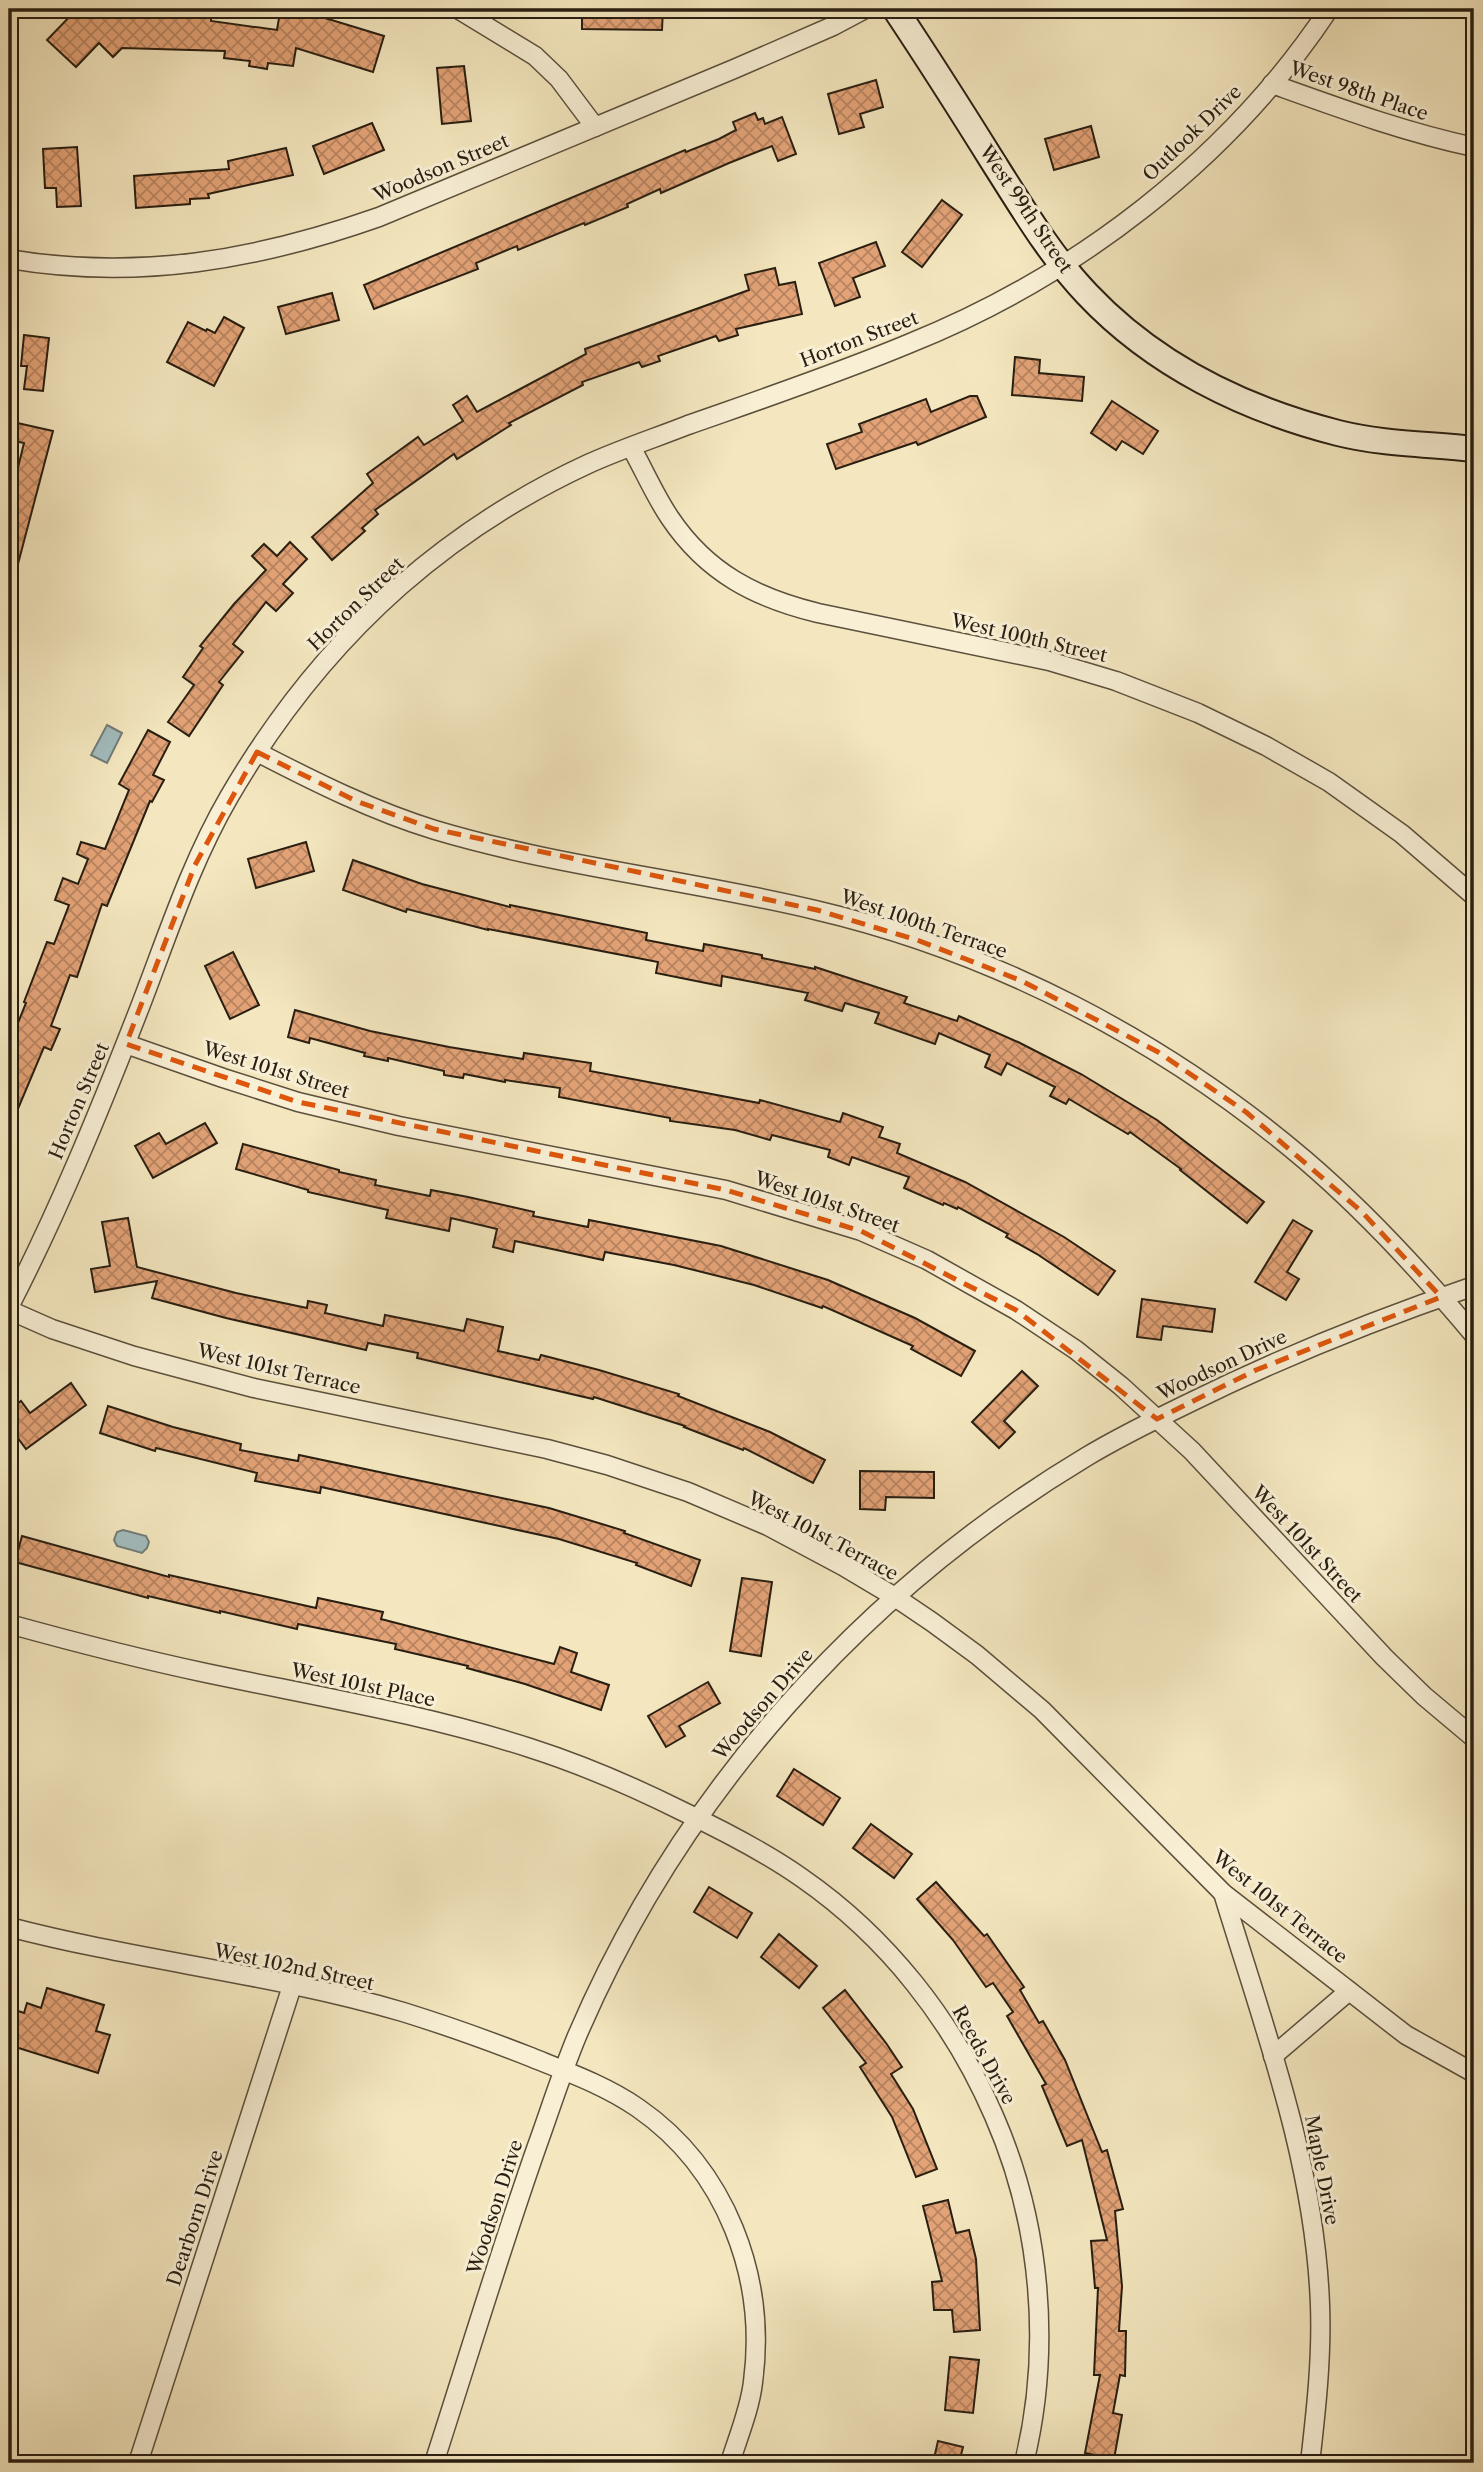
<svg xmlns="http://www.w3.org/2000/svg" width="1483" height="2472" font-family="'Libre Caslon Text',serif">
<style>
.water{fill:#a2bcbe;stroke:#717d79;stroke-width:2}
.building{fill:url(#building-cross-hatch);stroke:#281e11;stroke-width:2}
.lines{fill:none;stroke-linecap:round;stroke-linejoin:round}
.street-casing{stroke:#5b503c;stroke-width:21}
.secondary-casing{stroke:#281e11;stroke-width:28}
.street{stroke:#f8efd5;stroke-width:18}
.secondary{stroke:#f8efd5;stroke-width:24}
.marked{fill:none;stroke:#de560c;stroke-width:5;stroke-dasharray:14 9;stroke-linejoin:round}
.labels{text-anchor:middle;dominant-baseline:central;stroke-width:6;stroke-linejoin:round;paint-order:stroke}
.street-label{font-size:19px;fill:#281e11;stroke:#f8efd5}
</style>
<defs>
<pattern id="building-cross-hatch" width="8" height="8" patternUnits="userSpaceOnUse" patternTransform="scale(1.75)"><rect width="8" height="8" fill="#e3a377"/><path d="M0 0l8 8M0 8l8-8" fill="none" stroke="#b88460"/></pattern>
</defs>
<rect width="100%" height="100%" fill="#f4e7bf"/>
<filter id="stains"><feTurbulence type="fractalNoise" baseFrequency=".00286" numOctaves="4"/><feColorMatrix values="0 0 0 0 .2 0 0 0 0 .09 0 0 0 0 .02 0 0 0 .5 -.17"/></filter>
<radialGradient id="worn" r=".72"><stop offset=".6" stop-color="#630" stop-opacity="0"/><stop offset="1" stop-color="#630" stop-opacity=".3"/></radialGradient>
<g class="water">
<polygon points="107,725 122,733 107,763 91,755"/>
<polygon points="123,1530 146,1536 149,1542 147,1548 142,1553 117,1546 114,1540 117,1532"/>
</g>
<g class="building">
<polygon points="77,9 211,10 211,21 277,30 280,12 325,18 384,36 373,72 296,48 293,66 268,63 267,69 249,66 250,61 224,58 225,51 122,48 113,57 99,43 76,67 47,40"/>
<polygon points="582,9 663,9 662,30 582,29"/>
<polygon points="464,66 471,121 442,124 437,68"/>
<polygon points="876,80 883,107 860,114 864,127 839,134 828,94"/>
<polygon points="755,113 758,120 763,118 765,124 782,117 796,154 778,161 772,146 729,163 661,193 660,189 627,204 628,207 585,225 584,223 518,250 517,246 476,263 478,269 374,309 364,285 685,150 686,152 719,139 736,130 733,122"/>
<polygon points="372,123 384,150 324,174 313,146"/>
<polygon points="1091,126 1099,157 1054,170 1045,139"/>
<polygon points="77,147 81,206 57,207 56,188 45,188 43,149"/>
<polygon points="286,148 293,175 208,194 209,198 190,199 190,204 136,208 134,176 229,169 228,161"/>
<polygon points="942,200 962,215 922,267 902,252"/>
<polygon points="876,242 885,266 853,278 860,297 835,306 819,263"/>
<polygon points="775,268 779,285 795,282 802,314 736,329 738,335 719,341 716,336 658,356 660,361 642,367 639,362 582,382 583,385 509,423 511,425 457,459 454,454 375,510 378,514 362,528 365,531 332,560 312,537 373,483 367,474 418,437 424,445 463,421 453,405 467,396 477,412 586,354 585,349 749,290 745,275"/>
<polygon points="332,293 339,320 286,334 278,307"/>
<polygon points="224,317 244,328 214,386 167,362 188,322 206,331 207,329 215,333"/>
<polygon points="24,335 49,338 43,391 24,389 27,366 21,366"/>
<polygon points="1015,357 1040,360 1039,373 1084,377 1082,401 1012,395"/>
<polygon points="970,396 977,396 986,417 918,445 916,442 836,469 827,444 862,432 859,424 926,399 931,412"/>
<polygon points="1112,401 1158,431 1143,454 1122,441 1116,450 1091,433"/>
<polygon points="13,422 53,431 14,579 9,578 9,504 24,443 9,440"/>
<polygon points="290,542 307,559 283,584 293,593 276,611 266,602 233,644 243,652 219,682 223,685 189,736 168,722 194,685 183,677 203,648 200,646 234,604 266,570 252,556 264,544 277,556"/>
<polygon points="148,730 170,742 153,775 164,780 152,802 150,801 107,906 102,904 77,977 70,975 51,1026 60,1029 51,1050 44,1047 9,1130 9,1045 26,1003 24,1002 47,942 54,944 69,905 55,900 63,878 78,884 88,859 77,854 81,842 105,849 129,790 119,784"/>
<polygon points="306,842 314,871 256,888 248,859"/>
<polygon points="353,860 422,884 510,907 510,905 647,933 646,940 703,951 704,944 762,955 762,958 815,969 815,967 907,997 904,1003 957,1021 959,1016 1018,1042 1081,1074 1157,1120 1264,1202 1247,1223 1180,1170 1181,1169 1130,1132 1128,1134 1069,1099 1066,1104 1050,1096 1055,1087 1007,1063 1001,1075 985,1067 990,1055 939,1033 935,1044 875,1023 879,1013 845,1003 842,1011 805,1000 808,993 722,976 721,986 656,973 658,962 488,929 488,930 407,909 406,912 343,890"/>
<polygon points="233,952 259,1005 230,1019 205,966"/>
<polygon points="295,1010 370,1031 449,1047 523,1059 524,1053 591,1063 590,1071 759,1103 760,1100 840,1122 843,1113 883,1127 879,1137 900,1144 897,1153 965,1182 1064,1237 1115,1271 1098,1295 1037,1254 1006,1237 1008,1234 958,1207 957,1209 944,1203 943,1205 904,1188 909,1177 852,1157 849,1165 828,1157 830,1150 772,1135 770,1140 735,1130 670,1121 670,1118 559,1097 560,1088 505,1080 505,1082 464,1074 463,1078 444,1075 444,1071 388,1058 388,1061 364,1056 365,1053 310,1038 309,1043 288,1037"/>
<polygon points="205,1123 217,1143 153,1178 135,1146 159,1133 166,1144"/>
<polygon points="243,1144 339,1170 339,1172 376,1180 375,1185 430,1196 431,1190 468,1197 534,1212 533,1216 588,1227 589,1220 721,1246 828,1280 915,1318 975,1351 961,1376 911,1349 913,1346 823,1306 822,1308 754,1285 674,1265 605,1252 603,1260 515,1241 513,1252 493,1247 497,1229 451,1218 449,1231 386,1218 388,1210 308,1192 308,1190 236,1169"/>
<polygon points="128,1218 137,1267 236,1293 307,1308 308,1301 327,1305 325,1313 383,1326 385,1315 464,1331 467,1319 503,1327 498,1351 539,1360 541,1355 599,1370 679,1394 678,1396 770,1432 825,1460 813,1483 744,1448 743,1450 684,1427 685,1426 594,1397 593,1399 417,1358 418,1353 368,1343 366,1350 226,1318 152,1298 157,1281 95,1292 91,1269 110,1266 102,1222"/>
<polygon points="1293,1220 1312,1231 1287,1272 1299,1279 1286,1300 1255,1282"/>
<polygon points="1142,1299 1215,1309 1212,1332 1163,1326 1161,1340 1137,1337"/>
<polygon points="1022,1371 1038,1386 1004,1421 1015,1432 999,1448 972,1422"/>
<polygon points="71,1383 86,1405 26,1449 9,1426 9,1410 21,1401 30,1413"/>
<polygon points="108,1406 173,1427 241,1444 240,1450 298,1461 299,1455 549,1508 625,1531 624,1533 700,1560 691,1586 636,1565 637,1563 559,1539 321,1487 320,1493 255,1481 257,1473 156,1448 155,1451 100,1433"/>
<polygon points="860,1471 934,1472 934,1498 886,1497 885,1510 860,1509"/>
<polygon points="22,1536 169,1577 169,1575 316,1608 318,1598 383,1612 381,1619 554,1664 560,1647 577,1653 571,1672 609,1685 601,1710 525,1684 467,1668 468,1666 395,1649 396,1644 298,1624 297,1629 220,1611 220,1613 148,1596 148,1598 15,1562"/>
<polygon points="742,1578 772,1582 761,1656 730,1651"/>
<polygon points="708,1682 720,1703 679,1726 685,1736 666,1747 648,1716"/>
<polygon points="794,1769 840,1798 823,1825 777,1796"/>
<polygon points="871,1824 912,1854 894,1878 853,1848"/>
<polygon points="936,1882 984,1936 987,1934 1024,1987 1020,1990 1039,2023 1043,2021 1065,2060 1102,2152 1107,2150 1123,2209 1115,2211 1122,2286 1119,2331 1126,2331 1125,2376 1120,2375 1113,2413 1122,2415 1114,2459 1085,2453 1100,2375 1094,2375 1098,2288 1095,2288 1091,2241 1107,2240 1082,2140 1067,2146 1042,2086 1046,2084 1007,2016 1013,2012 993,1983 986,1987 953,1940 917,1899"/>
<polygon points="709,1887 752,1913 737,1938 694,1912"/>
<polygon points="779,1934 817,1966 799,1988 761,1957"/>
<polygon points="47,1988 104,2005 96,2031 110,2035 98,2073 9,2045 9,2008 24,2013 27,2003 41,2008"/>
<polygon points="845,1990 886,2043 902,2067 891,2074 913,2109 937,2169 916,2177 892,2117 860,2067 866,2063 823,2008"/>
<polygon points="948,2200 956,2233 969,2230 976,2259 980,2330 954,2332 952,2310 934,2310 932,2282 942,2281 923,2206"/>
<polygon points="950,2357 979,2360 973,2413 945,2410"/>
<polygon points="938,2441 963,2447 959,2463 933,2463"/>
</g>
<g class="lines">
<defs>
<g id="street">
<polyline points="458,9 535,56 559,79 595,127"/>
<path d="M 1272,84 C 1339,108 1404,132 1474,147"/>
<path d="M 9,259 C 137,281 257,260 379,217 L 734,69 L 833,26 L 865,9"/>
<path d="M 631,447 C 644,470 655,496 670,518 C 707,573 756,598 818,613 L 1049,661 L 1116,681 L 1198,713 L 1266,746 L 1329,782 L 1402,834 L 1474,896"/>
<path d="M 257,752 C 315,782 373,811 435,830 C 559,867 690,880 815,910 C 995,952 1165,1041 1305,1160 C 1367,1213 1422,1273 1474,1335"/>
<polyline points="126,1044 223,1078 298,1102 399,1126 726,1190 861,1231 927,1260 1016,1310 1076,1350 1121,1386 1192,1451 1384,1657 1424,1696 1474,1738"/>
<path d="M 9,1307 C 58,1212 99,1112 138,1012 C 166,940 190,864 229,797 C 275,718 332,646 400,586 C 456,537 521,495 588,464 C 621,449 655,438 688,425 C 762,399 836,374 908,344 C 1075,277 1229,160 1329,9"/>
<polyline points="9,1310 52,1329 134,1356 254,1388 547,1449 607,1465 688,1492 768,1526 843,1566 895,1597 932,1622 977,1655 1042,1710 1223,1893 1406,2035 1474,2073"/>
<path d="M 9,1624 C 74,1642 140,1659 206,1673 C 315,1696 425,1714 530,1748 C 583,1765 634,1787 684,1812 C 724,1831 765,1852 802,1878 C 887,1937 953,2021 994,2116 C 1041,2223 1052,2349 1024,2463"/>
<path d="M 1223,1893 C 1264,2028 1315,2163 1320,2305 C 1322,2358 1316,2411 1310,2463"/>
<path d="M 9,1927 C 139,1961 274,1974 403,2012 C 445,2025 487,2040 528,2056 C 565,2071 605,2085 638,2108 C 726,2169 767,2277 753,2382 C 750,2409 738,2437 730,2463"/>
<polyline points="1273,2056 1349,1991"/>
<polyline points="138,2463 292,1986"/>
<path d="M 434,2463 C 468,2358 500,2251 537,2146 C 550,2110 562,2072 577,2036 C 680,1795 861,1592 1086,1457 C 1119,1437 1154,1420 1189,1403 C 1284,1356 1374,1320 1474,1286"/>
</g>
<path id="secondary" d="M 895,9 C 929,60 962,112 995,165 C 1023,209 1050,255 1087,294 C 1154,365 1244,409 1338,433 C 1382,444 1429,444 1474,449"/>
</defs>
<use href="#street" class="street-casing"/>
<use href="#secondary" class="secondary-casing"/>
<use href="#street" class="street"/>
<use href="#secondary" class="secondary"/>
</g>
<path class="marked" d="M 257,752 L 356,801 L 434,829 L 817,910 L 917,940 L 1022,981 L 1158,1052 L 1246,1112 L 1362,1212 L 1441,1297 L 1256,1370 L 1157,1419 L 1016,1310 L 861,1231 L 726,1190 L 298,1102 L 126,1044 L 195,865 Z"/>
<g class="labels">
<g class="street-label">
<text transform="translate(1359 91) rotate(19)">West 98th Place</text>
<text transform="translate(1192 133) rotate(-44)">Outlook Drive</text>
<text transform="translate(441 168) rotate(-23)">Woodson Street</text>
<text transform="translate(1026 209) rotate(56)">West 99th Street</text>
<text transform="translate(859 339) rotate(-21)">Horton Street</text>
<text transform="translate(356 604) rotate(-44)">Horton Street</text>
<text transform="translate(1029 638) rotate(13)">West 100th Street</text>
<text transform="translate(924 924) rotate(19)">West 100th Terrace</text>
<text transform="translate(276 1070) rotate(17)">West 101st Street</text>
<text transform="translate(79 1101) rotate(-67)">Horton Street</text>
<text transform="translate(827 1202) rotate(19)">West 101st Street</text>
<text transform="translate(1222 1365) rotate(-25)">Woodson Drive</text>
<text transform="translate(279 1369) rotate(13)">West 101st Terrace</text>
<text transform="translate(823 1536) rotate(28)">West 101st Terrace</text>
<text transform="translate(1307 1544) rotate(47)">West 101st Street</text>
<text transform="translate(363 1685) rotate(12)">West 101st Place</text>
<text transform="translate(763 1704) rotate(-49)">Woodson Drive</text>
<text transform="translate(1280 1907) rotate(39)">West 101st Terrace</text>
<text transform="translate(294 1967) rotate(12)">West 102nd Street</text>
<text transform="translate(984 2055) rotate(61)">Reeds Drive</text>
<text transform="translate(1322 2170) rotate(79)">Maple Drive</text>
<text transform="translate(495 2207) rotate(-72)">Woodson Drive</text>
<text transform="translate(195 2218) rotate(-72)">Dearborn Drive</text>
</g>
</g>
<rect width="1483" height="2472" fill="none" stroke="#f4e7bf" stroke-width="35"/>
<rect x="10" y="10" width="1462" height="2451" fill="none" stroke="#281e11" stroke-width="3.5"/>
<rect x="18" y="18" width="1448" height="2437" fill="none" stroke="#281e11" stroke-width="2"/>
<rect width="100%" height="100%" filter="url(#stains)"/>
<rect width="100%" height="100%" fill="url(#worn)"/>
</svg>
